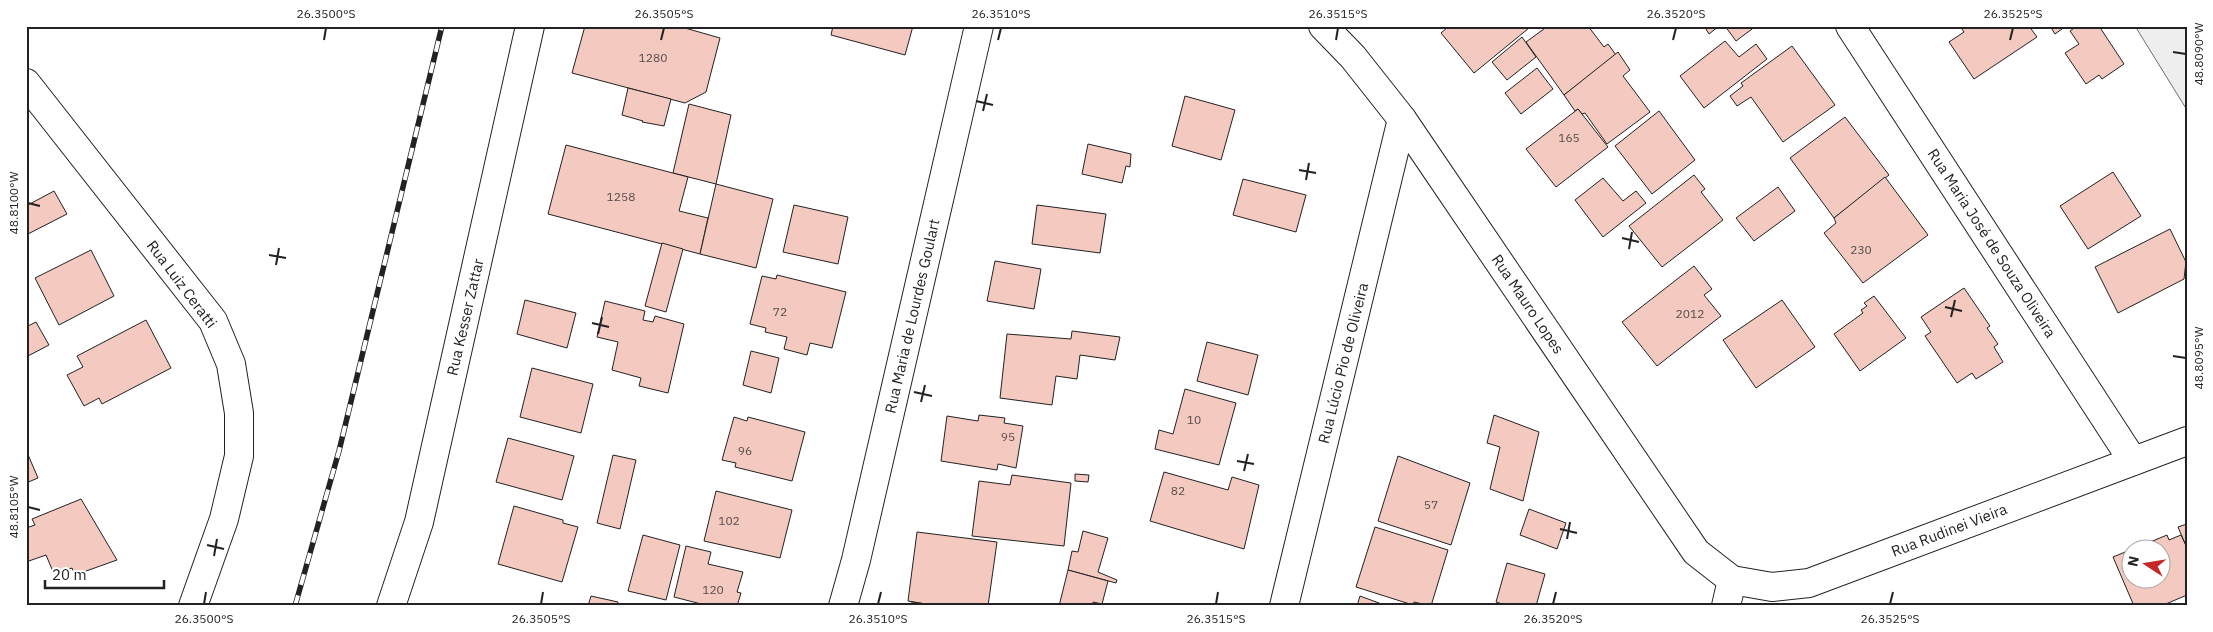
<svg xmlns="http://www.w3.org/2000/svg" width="2213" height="632" font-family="'IBM Plex Sans',sans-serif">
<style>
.green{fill:#eee;stroke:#6f6f6f}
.building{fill:#f3c9c0;stroke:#222}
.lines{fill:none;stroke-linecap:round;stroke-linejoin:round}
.minor-casing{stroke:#222;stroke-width:30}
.tertiary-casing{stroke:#222;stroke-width:30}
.minor{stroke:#fff;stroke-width:28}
.tertiary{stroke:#fff;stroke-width:28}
.rail-casing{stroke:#222;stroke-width:5.5}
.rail{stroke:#fff;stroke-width:4;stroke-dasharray:11;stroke-linecap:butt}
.ticks{fill:none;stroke:#222;stroke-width:2}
.labels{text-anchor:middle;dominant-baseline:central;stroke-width:4;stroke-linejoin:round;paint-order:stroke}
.number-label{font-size:12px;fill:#564c4a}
.street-label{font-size:15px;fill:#222;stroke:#fff}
.neatline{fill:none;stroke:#222;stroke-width:2}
.ticks-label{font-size:12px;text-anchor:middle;fill:#222}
</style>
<rect width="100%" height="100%" fill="#fff"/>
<polygon class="green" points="2135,26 2187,26 2187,110"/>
<g class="building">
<polygon points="585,26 678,26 720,38 706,92 685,103 572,73"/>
<polygon points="833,26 913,26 905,55 831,35"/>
<polygon points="1449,26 1528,26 1529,28 1474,73 1441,33"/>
<polygon points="1548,26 1588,26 1604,47 1608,44 1616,55 1564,95 1526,42"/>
<polygon points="1704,26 1719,26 1709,34"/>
<polygon points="1725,26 1756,26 1736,41"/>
<polygon points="1960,26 2029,26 2037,37 1974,79 1949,42 1964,32"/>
<polygon points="2050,26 2066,26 2055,34"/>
<polygon points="2077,26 2099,26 2124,64 2102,79 2099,75 2086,84 2065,53 2079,44 2070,31"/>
<polygon points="1522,37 1536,57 1507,80 1492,62"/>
<polygon points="1725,41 1739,57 1756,44 1767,59 1704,108 1680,76"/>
<polygon points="1792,46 1835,105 1783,142 1751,97 1737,106 1730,96 1743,86 1741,83"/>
<polygon points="1618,52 1630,70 1623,76 1650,112 1607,144 1585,113 1582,114 1578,109 1575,111 1564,95"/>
<polygon points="1537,68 1553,89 1521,114 1505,93"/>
<polygon points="628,88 671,99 664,126 642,122 643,121 622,115"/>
<polygon points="1185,96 1235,110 1221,160 1172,146"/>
<polygon points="689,104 731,115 716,184 673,173"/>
<polygon points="1578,109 1608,147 1556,187 1526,149"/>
<polygon points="1659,111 1695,160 1652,194 1615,146"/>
<polygon points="1845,117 1889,175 1834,218 1790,158"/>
<polygon points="1088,144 1131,154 1130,167 1126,166 1122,183 1082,174"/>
<polygon points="566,145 688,177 679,211 708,218 700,254 548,214"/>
<polygon points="2113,172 2141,216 2088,249 2060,206"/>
<polygon points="1694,175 1705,189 1701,192 1723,220 1662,267 1629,226"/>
<polygon points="1885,177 1928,235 1863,283 1824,233 1836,223 1834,218"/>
<polygon points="1603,178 1623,201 1636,191 1646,203 1603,237 1575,200"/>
<polygon points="1243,179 1306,195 1296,232 1233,215"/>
<polygon points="716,184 773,199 756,268 700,254"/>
<polygon points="1778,187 1795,211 1754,241 1736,218"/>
<polygon points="54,191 67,214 26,235 26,206"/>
<polygon points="794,205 848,217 838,264 783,252"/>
<polygon points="1037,205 1106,214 1100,253 1032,244"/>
<polygon points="2170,229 2186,262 2184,279 2118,313 2095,267"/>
<polygon points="662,243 683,249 666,312 645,306"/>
<polygon points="91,250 114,296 59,325 35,278"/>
<polygon points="995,261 1041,269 1034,309 987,301"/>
<polygon points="1694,266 1712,289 1704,295 1721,316 1657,366 1622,322"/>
<polygon points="777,275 846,292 832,348 810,343 807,355 784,349 787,337 765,332 766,328 750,324 762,276 776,279"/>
<polygon points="1964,288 1990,326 1987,328 1998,344 1994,347 2003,362 1976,379 1972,373 1957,383 1925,336 1931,332 1921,317"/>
<polygon points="1874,296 1906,338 1860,371 1834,334 1863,313 1861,310 1867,306 1864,303"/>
<polygon points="525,300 576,313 567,348 517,334"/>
<polygon points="1782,300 1815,347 1756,388 1723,340"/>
<polygon points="605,301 645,311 643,320 653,322 655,316 684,324 668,393 639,386 641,378 612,370 618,342 597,337"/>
<polygon points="146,320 171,368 102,404 99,398 84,406 67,375 83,367 77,356"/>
<polygon points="36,322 49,345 26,357 26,327"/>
<polygon points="1072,331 1120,337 1115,360 1080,355 1077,379 1056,376 1052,405 1000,398 1007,334 1071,339"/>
<polygon points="1207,342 1258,355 1248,395 1197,381"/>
<polygon points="751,351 779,358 771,393 743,385"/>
<polygon points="532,368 593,384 581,433 520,417"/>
<polygon points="1185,389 1236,403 1219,465 1155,449 1159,430 1173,434"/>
<polygon points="979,415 1005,418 1004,423 1023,426 1016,468 998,464 997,470 941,461 947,416 978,421"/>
<polygon points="1494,415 1539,432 1523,501 1490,489 1500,447 1487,443"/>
<polygon points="734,417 747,421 748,417 805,432 792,481 735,467 736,463 722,460"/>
<polygon points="508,438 574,456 562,500 496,482"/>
<polygon points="26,450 38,478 26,483"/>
<polygon points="613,455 636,460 620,529 597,523"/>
<polygon points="1398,456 1470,483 1451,545 1378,521"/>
<polygon points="1164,472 1228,490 1232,477 1259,485 1244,549 1150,521"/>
<polygon points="1075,474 1089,475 1088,482 1075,481"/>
<polygon points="1012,475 1071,483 1064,546 972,536 979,481 1010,485"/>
<polygon points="716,491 792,510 780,558 704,541"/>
<polygon points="81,499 117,560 75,575 72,568 54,574 46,555 26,562 26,528 35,525 32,519"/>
<polygon points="514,506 563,520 563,523 578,527 562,582 498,564"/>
<polygon points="1529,509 1566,523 1557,549 1520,535"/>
<polygon points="2187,524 2187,548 2178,527"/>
<polygon points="1375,527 1448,550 1431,606 1414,602 1413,605 1356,587"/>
<polygon points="1083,531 1108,538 1098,572 1117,580 1116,583 1068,570 1072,551 1078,552"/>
<polygon points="917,532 997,542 988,606 938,606 908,601"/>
<polygon points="643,535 680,545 666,600 628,591"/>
<polygon points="2167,535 2169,540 2181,535 2187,548 2187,595 2161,606 2134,606 2113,557 2130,550 2130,580 2160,580 2160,550 2131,550"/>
<polygon points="686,546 711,552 708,564 743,572 737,592 741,593 737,606 709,606 674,597"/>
<polygon points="1507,563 1545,574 1536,606 1509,606 1496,602"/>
<polygon points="1068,570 1108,581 1102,604 1093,602 1092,606 1059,606"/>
<polygon points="591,596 618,602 617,606 588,606"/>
<polygon points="1360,596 1387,606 1357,606"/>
<polygon points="912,602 938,606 911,606"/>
</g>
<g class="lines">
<defs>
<g id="minor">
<polyline points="1850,26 2133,461"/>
<polyline points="26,83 213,321 231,364 239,413 239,456 224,519 193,606"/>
<polyline points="843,606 856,560 979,26"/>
<polyline points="1284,606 1402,119"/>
<polyline points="1726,606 1732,580"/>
</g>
<g id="tertiary">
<polyline points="1323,26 1353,57 1402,119 1696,552 1732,580 1772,587 1809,583 2187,441"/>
<polyline points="391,606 419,522 530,26"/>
</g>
</defs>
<use href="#minor" class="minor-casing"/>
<use href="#tertiary" class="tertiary-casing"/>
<use href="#minor" class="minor"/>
<use href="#tertiary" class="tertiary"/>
<defs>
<polyline id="rail" points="295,606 339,451 442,26"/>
</defs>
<use href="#rail" class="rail-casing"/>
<use href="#rail" class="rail"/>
</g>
<path class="ticks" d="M 324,40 L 326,28M 661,40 L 664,28M 998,40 L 1001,28M 1336,40 L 1338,28M 1673,40 L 1676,28M 2010,40 L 2013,28M 2173,52 L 2186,54M 976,101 L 993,105M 983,111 L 987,94M 1299,170 L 1316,173M 1306,180 L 1309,163M 28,203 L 40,206M 1622,238 L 1639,242M 1629,249 L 1632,232M 269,255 L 286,258M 276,265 L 279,248M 1945,307 L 1962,311M 1951,317 L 1955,300M 592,323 L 609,327M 598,334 L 602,317M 2173,356 L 2186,358M 914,392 L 932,396M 921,402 L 925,385M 1237,461 L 1254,464M 1244,471 L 1248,454M 28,507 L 40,510M 1560,529 L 1577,533M 1567,539 L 1570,522M 207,545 L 224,549M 214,556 L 217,539M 204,604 L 206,592M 541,604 L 543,592M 878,604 L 881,592M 1216,604 L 1218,592M 1553,604 L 1556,592M 1890,604 L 1893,592"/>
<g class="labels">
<g class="number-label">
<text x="653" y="57">1280</text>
<text x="1569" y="137">165</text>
<text x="621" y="196">1258</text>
<text x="1861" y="249">230</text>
<text x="780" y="311">72</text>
<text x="1690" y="313">2012</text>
<text x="1194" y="419">10</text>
<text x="1008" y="436">95</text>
<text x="745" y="450">96</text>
<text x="1178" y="490">82</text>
<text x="1431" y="504">57</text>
<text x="729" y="520">102</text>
<text x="713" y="589">120</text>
</g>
<g class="street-label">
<text transform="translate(1992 243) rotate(57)">Rua Maria José de Souza Oliveira</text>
<text transform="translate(182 284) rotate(53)">Rua Luiz Ceratti</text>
<text transform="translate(1528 304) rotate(56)">Rua Mauro Lopes</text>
<text transform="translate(912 316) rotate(-77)">Rua Maria de Lourdes Goulart</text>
<text transform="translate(465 317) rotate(-77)">Rua Kesser Zattar</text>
<text transform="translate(1343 363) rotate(-76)">Rua Lúcio Pio de Oliveira</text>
<text transform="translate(1949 530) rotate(-21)">Rua Rudinei Vieira</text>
</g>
</g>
<rect width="2213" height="632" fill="none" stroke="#ffffff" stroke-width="55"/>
<g transform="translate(2146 564) rotate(282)"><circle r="24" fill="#ffffff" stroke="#a7a7a7"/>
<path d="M0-4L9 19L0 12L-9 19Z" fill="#c62828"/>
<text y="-8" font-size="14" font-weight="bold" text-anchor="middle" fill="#222222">N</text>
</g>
<path d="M45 580v8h119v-8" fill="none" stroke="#222222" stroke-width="2.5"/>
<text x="52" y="580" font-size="15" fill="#222222" stroke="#ffffff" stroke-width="4" paint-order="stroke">20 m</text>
<rect x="28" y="28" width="2158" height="576" class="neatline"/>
<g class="ticks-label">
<text x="326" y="18">26.3500°S</text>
<text x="664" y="18">26.3505°S</text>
<text x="1001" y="18">26.3510°S</text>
<text x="1338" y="18">26.3515°S</text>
<text x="1676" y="18">26.3520°S</text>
<text x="2013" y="18">26.3525°S</text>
<text transform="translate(2199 54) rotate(-90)" y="4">48.8090°W</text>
<text transform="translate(14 203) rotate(-90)" y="4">48.8100°W</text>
<text transform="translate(2199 358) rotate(-90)" y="4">48.8095°W</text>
<text transform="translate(14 507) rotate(-90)" y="4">48.8105°W</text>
<text x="204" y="623">26.3500°S</text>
<text x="541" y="623">26.3505°S</text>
<text x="878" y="623">26.3510°S</text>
<text x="1216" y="623">26.3515°S</text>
<text x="1553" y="623">26.3520°S</text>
<text x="1890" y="623">26.3525°S</text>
</g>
</svg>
